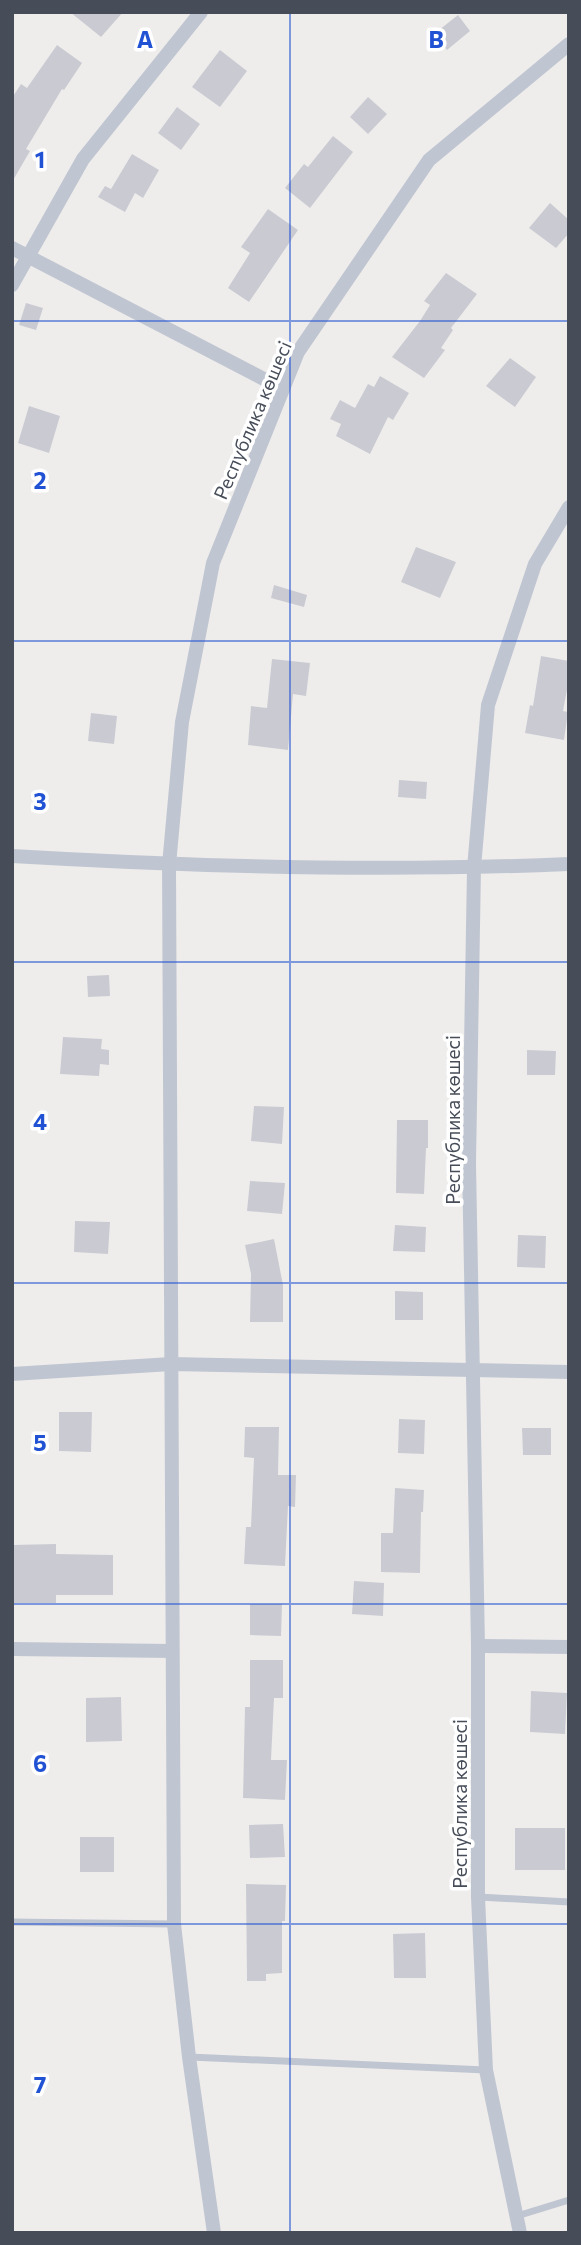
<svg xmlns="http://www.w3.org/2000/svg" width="581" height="2245" font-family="Commissioner,sans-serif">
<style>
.building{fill:#cacbd2}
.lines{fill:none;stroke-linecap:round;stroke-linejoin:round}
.lane{stroke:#c0c6d1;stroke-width:7}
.street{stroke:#c0c6d1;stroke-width:14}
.grid{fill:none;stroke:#2152d4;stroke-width:2;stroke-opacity:0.55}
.labels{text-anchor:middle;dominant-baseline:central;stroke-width:7;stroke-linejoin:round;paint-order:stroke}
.street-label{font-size:19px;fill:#464d59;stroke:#fff}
.grid-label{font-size:23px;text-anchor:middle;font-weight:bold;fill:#2152d4;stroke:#fff;stroke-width:7;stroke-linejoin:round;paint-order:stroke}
</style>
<rect width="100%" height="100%" fill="#efedec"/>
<g class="building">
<polygon points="70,12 123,12 101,37"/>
<polygon points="458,15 470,31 447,50 434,34"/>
<polygon points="57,45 82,63 64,90 62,89 26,149 30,151 12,182 12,98 21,84 27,88"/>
<polygon points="220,50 247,71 220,107 192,87"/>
<polygon points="368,97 387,114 368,134 350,117"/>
<polygon points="177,107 200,124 181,150 158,133"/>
<polygon points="333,136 353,152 310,208 285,188 304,164 308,167"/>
<polygon points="132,154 159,170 143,198 135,193 125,212 98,197 105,186 111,189"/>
<polygon points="550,203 569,220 569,233 556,248 529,228"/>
<polygon points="268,209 298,230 249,302 228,288 250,253 241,247"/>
<polygon points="446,273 477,294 451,328 453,330 441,348 445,350 424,378 392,357 420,321 430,305 424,301"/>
<polygon points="26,303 43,308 36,330 19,325"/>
<polygon points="510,358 536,377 515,407 486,386"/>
<polygon points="380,376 409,393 393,420 388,417 370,454 336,436 341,424 330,419 340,400 355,408 368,384 374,387"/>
<polygon points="29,406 60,416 49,453 18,443"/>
<polygon points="416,547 456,562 440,598 401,582"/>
<polygon points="274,585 307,595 304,607 271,598"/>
<polygon points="541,656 569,661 569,679 563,711 568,712 564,740 525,733 530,705 533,706"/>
<polygon points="272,659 310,663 306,696 293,694 288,750 248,745 251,706 267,708"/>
<polygon points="91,713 117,716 114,744 88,741"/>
<polygon points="399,780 427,782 426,799 398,797"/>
<polygon points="109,975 110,996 88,997 87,976"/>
<polygon points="63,1037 102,1039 101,1049 109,1050 109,1065 100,1064 99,1076 60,1074"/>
<polygon points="527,1050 556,1051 555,1075 527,1075"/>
<polygon points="254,1106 284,1107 282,1144 251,1141"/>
<polygon points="397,1120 428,1120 428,1148 426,1148 424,1194 396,1193"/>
<polygon points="250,1181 285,1183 282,1214 247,1211"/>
<polygon points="75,1221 110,1222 108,1254 74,1252"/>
<polygon points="395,1225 426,1227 425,1252 393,1251"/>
<polygon points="518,1235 546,1236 545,1268 517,1267"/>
<polygon points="274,1239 283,1285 283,1322 250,1322 251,1274 245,1245"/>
<polygon points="395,1291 423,1292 423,1320 395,1320"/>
<polygon points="59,1412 92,1412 91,1452 59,1451"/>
<polygon points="399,1419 425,1420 424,1454 398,1453"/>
<polygon points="245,1427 279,1427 278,1475 296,1475 295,1507 288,1506 285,1566 244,1564 246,1527 251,1527 254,1458 244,1457"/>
<polygon points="522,1428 551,1428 551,1455 523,1455"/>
<polygon points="395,1488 424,1490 423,1512 421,1512 420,1573 381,1572 381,1533 393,1533"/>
<polygon points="56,1544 56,1554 113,1555 113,1595 56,1595 56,1603 12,1603 12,1545"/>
<polygon points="354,1581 384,1583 383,1616 352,1614"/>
<polygon points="250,1604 282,1604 281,1636 250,1635"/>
<polygon points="250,1660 283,1660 283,1698 274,1698 271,1760 287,1760 285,1800 243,1798 245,1707 250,1707"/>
<polygon points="531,1691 567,1693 565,1734 530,1732"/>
<polygon points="121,1697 122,1741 86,1742 86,1698"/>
<polygon points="283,1824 285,1857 250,1858 249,1825"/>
<rect x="515" y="1828" width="50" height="42"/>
<rect x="80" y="1837" width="34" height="35"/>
<polygon points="246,1884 286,1885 285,1921 282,1921 282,1973 266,1974 266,1981 247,1981"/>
<polygon points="425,1933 426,1978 394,1978 393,1934"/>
</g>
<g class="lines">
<g class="lane">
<polyline points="479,1897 569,1902"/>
<polyline points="12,1922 174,1924"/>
<polyline points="190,2057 486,2070"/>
<polyline points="517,2216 569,2200"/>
</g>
<g class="street">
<polyline points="12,248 283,389"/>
<polyline points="12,285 83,159 201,12"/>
<path d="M 12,856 C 197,867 383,872 569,864"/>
<polyline points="12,1374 171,1364 569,1372"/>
<polyline points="478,1646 569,1647"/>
<polyline points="12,1649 172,1651"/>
<polyline points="214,2233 189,2057 174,1924 169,865 182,722 213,563 298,352 429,160 569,44"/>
<polyline points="520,2233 486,2070 478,1897 478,1646 469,1164 474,868 488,705 535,564 569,507"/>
</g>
</g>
<path class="grid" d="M 290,12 L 290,2233M 12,321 L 569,321M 12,641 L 569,641M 12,962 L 569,962M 12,1283 L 569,1283M 12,1604 L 569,1604M 12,1924 L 569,1924"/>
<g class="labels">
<g class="street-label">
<text transform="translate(252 420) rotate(-67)">Республика көшесі</text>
<text transform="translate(452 1120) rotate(-90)">Республика көшесі</text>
<text transform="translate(459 1804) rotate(-90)">Республика көшесі</text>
</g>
</g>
<g class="grid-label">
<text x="145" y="48">A</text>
<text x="436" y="48">B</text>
<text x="40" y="168">1</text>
<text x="40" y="489">2</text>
<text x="40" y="810">3</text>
<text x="40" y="1130">4</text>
<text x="40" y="1451">5</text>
<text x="40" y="1772">6</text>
<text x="40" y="2093">7</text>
</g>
<rect width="581" height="2245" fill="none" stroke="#464d59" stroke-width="28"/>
</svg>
